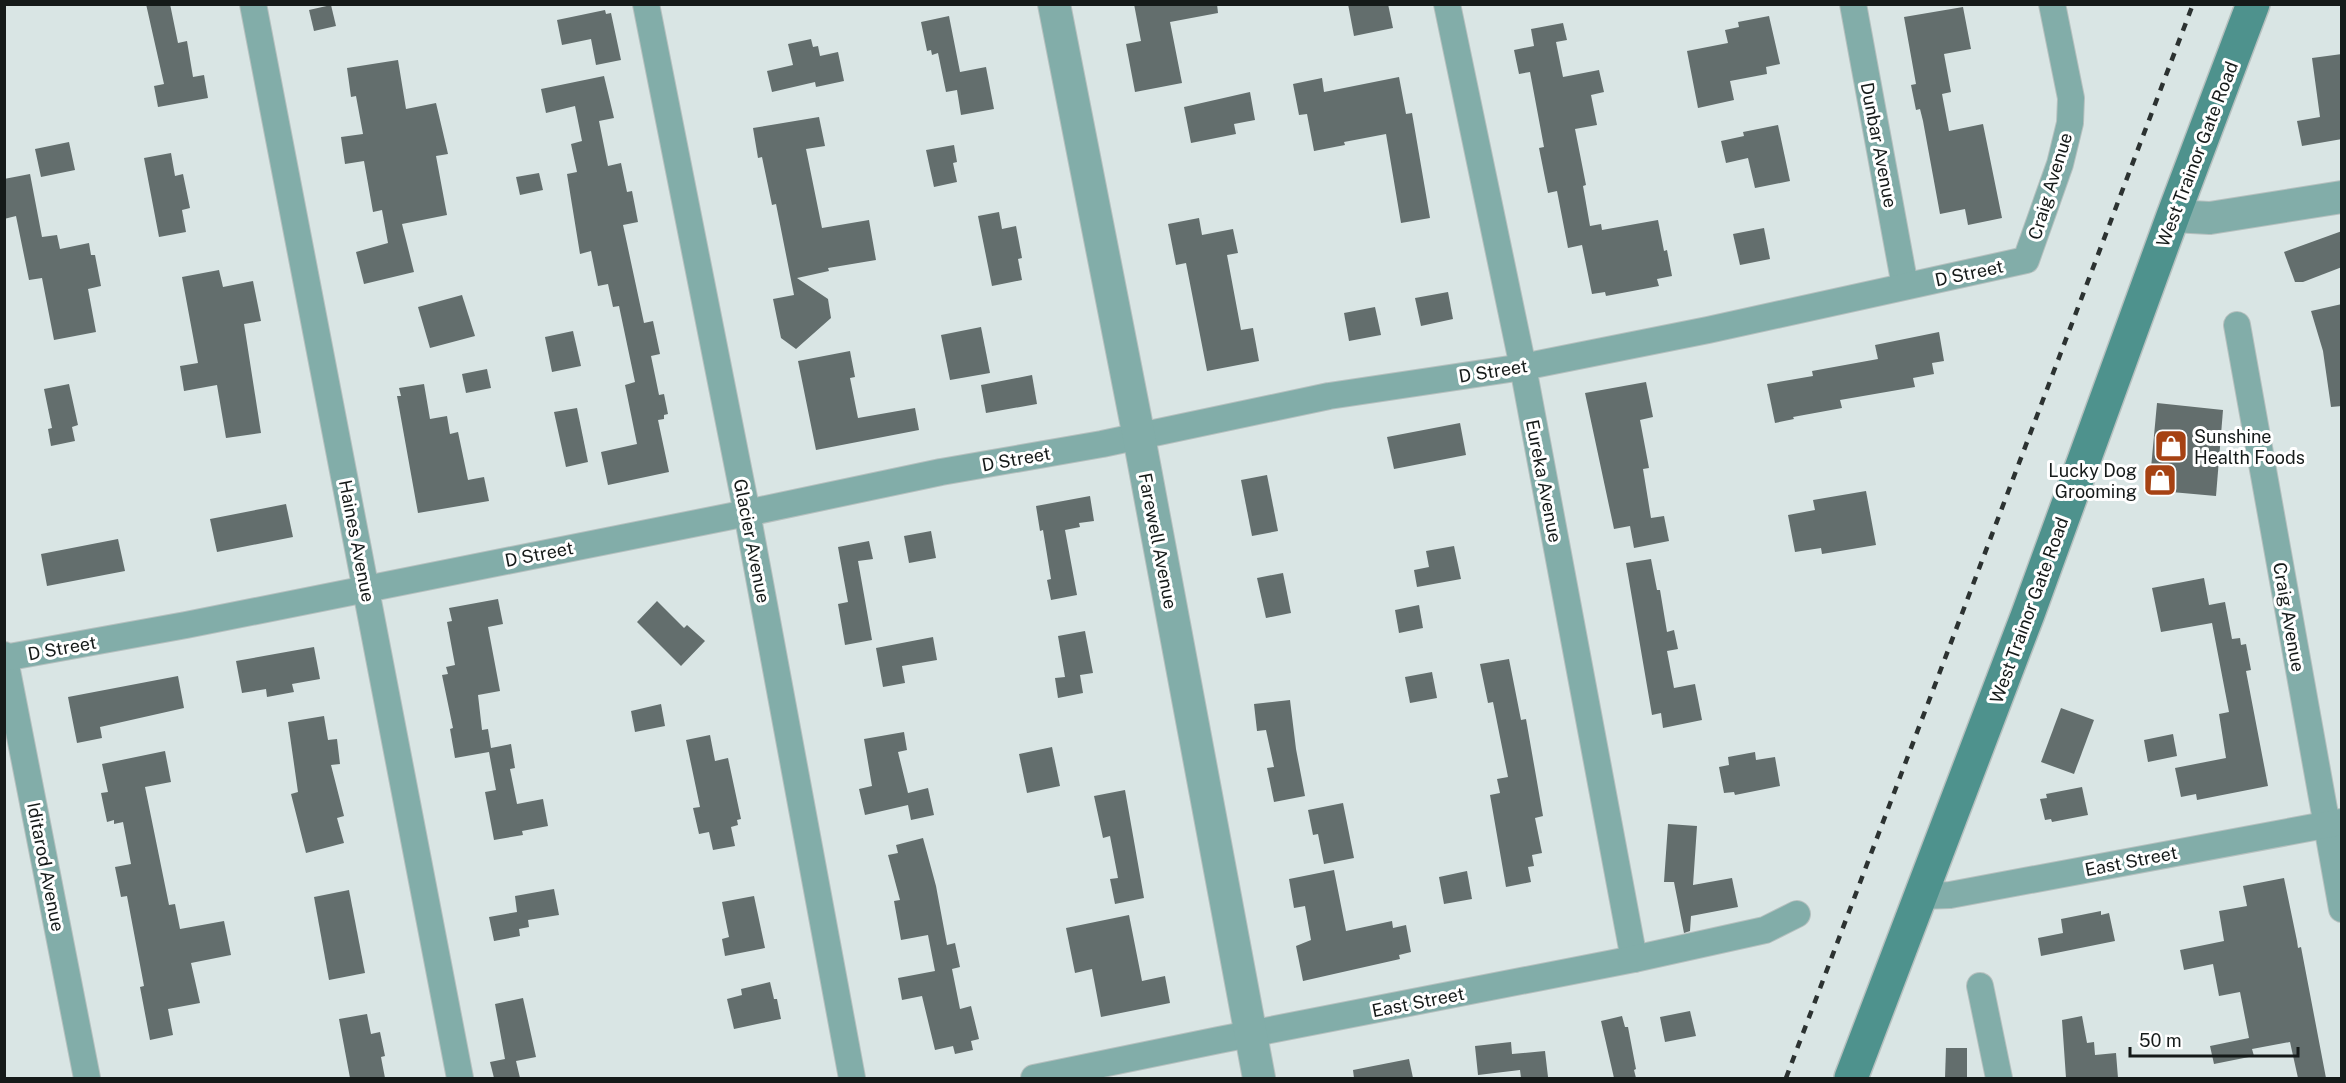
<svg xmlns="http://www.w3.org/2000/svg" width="2346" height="1083" font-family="'Public Sans',sans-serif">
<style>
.building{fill:#636e6d}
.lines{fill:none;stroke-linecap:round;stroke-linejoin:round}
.minor-casing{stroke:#b6c0bf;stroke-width:28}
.tertiary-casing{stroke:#b6c0bf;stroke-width:34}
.secondary-casing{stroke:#b6c0bf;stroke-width:36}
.minor{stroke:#82ada9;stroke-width:26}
.tertiary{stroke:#82ada9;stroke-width:32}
.secondary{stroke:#4e928d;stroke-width:33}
.rail{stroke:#2c3231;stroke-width:4.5;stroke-dasharray:8 8;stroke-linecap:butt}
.labels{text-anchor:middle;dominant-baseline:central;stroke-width:6;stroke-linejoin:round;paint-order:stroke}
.street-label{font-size:18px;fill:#151a19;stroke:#fff}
.poi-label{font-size:18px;fill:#151a19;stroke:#fff;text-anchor:start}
</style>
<rect width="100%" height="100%" fill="#d9e5e4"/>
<g class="building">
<polygon points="146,4 170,4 178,43 187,41 193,77 204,75 208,98 158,107 154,86 164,84"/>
<polygon points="1134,4 1217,4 1218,13 1170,22 1182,83 1135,92 1126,44 1141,41"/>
<polygon points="1348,4 1388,4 1393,28 1354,36"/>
<polygon points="331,5 336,26 314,31 309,10"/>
<polygon points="1963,7 1971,49 1944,54 1951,92 1942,94 1949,131 1983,124 2002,218 1968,225 1965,209 1940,214 1923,121 1920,109 1916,110 1911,85 1916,84 1904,17"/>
<polygon points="605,10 606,14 611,13 621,60 596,65 591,39 562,45 557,20"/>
<polygon points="949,16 960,72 986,67 994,109 961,115 957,90 946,92 938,53 932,55 931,50 927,51 921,22"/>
<polygon points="1769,16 1780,64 1766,67 1767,74 1730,81 1734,100 1698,108 1687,51 1728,43 1725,30 1739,27 1738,22"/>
<polygon points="1563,23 1567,40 1556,42 1563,77 1599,70 1604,92 1591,95 1597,125 1575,129 1586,185 1583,186 1590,226 1601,224 1602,230 1658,220 1664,251 1667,250 1672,276 1657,279 1659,286 1606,296 1605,292 1592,294 1582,245 1568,248 1557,191 1548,193 1539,148 1544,147 1530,72 1519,74 1514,50 1534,46 1531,29"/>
<polygon points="811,39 813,47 818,46 820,56 838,52 844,81 816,87 815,82 772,92 767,71 793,65 788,44"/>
<polygon points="2342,54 2342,139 2302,146 2297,121 2320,117 2312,58"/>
<polygon points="398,60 406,109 436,103 448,154 436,156 447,215 402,224 414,272 364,284 356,252 388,243 382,210 373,212 364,161 345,164 341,137 363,134 356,96 351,97 347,68"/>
<polygon points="604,76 614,118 599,121 608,166 621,163 627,192 632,191 638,222 623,225 644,323 653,321 660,354 651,356 659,395 664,394 668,414 664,415 664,419 658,420 669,472 608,485 601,452 637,444 625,385 635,382 619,306 613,307 608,284 598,286 591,251 580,254 567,174 577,172 571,144 582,141 575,106 546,113 541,89"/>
<polygon points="1399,77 1406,114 1412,113 1430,218 1401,223 1386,134 1344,142 1345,145 1314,151 1307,114 1299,115 1293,84 1322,78 1324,92"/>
<polygon points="1250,92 1255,120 1234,124 1236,134 1191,143 1184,107"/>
<polygon points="819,117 825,146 806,149 822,228 869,220 876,260 828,268 829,271 797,278 828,299 831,318 796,349 781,338 773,299 794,295 776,204 772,205 762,157 758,158 753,128"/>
<polygon points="1778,125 1790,181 1755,188 1748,158 1726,163 1721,141 1744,136 1743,132"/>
<polygon points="69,142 75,170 41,177 35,149"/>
<polygon points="954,145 957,162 953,163 957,182 934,187 926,150"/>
<polygon points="171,153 175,176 183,174 190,208 182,210 186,232 159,237 144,158"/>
<polygon points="539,173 543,190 520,195 516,177"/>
<polygon points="30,174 42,237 57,235 60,249 89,243 91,255 95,255 101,286 88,289 96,332 54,340 42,278 29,280 16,216 4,219 4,179"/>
<polygon points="999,212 1002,229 1016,226 1022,258 1018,259 1022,280 992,286 978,216"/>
<polygon points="1199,218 1202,235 1233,229 1238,253 1227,255 1241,330 1253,328 1259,361 1207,371 1186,263 1176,265 1168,224"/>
<polygon points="1764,228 1770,259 1740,265 1733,234"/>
<polygon points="2342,231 2342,267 2303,282 2295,282 2284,252"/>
<polygon points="219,270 223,287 253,281 261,321 244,324 261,433 226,438 217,385 184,391 180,366 198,363 182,277"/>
<polygon points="1448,292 1453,319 1421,326 1415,298"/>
<polygon points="462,295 475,336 430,348 418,307"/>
<polygon points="2342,304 2342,406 2331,407 2323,351 2311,311"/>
<polygon points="1375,307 1381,335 1349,341 1344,313"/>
<polygon points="981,327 990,373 950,380 941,335"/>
<polygon points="573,331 581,366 552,372 545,337"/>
<polygon points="1939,332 1944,361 1932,363 1934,374 1913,378 1915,387 1840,400 1842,408 1793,417 1794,419 1775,423 1767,384 1813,376 1812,371 1878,359 1875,345"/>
<polygon points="850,351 855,377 850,378 858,418 915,408 919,430 816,450 798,361"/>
<polygon points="487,369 491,388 466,393 462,374"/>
<polygon points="1032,375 1037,404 986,413 981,385"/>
<polygon points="1646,382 1653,417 1640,420 1649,468 1643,469 1651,518 1664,516 1669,541 1634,548 1630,526 1614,529 1585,393"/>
<polygon points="69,384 78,425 72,427 75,441 51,446 48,429 52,428 44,389"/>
<polygon points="424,384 430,419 447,416 450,434 458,432 468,480 484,477 489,501 418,513 397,396 401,396 399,388"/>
<polygon points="2157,403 2223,410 2216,496 2149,490"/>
<polygon points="577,408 588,462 566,467 554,412"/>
<polygon points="1460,423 1466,455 1394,469 1387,437"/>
<polygon points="1267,475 1278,531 1252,536 1241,480"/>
<polygon points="1866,491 1876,545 1822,554 1821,548 1795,552 1788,515 1815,510 1813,500"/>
<polygon points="1090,496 1094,521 1079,523 1080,527 1065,530 1077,595 1051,600 1047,580 1051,579 1043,530 1040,531 1036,506"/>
<polygon points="286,504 293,537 217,552 210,519"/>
<polygon points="931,531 936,558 909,563 904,536"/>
<polygon points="118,539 125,571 47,586 41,554"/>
<polygon points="869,541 873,559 858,561 872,640 845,645 838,604 848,602 838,547"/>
<polygon points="1454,546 1461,579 1417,587 1414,570 1429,567 1426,551"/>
<polygon points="1651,559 1657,590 1660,590 1667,632 1674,630 1678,649 1667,651 1674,688 1695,684 1702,720 1663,728 1661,713 1652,715 1626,563"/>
<polygon points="1283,573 1291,613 1266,618 1257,578"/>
<polygon points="2204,578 2209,605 2225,602 2232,639 2240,638 2241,645 2246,644 2251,670 2246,671 2268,786 2197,800 2196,794 2181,797 2175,768 2226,758 2219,714 2229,712 2212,623 2161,632 2152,588"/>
<polygon points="498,599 503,624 488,627 500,691 478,695 482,730 488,729 491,748 511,744 515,768 510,769 517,804 543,799 548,826 522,831 523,835 494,840 485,792 496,790 489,752 455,758 450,729 453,728 442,675 448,674 446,667 455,665 447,622 452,621 449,608"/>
<polygon points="657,601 684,628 687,625 705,641 681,666 637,622"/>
<polygon points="1419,605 1423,628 1399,633 1395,610"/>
<polygon points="1085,631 1093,673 1080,675 1083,693 1058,698 1055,678 1065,677 1058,636"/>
<polygon points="933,637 937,660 902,666 905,683 883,687 876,648"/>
<polygon points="314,647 320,679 292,684 294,692 267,697 266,689 242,693 236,661"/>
<polygon points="1509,659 1521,720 1526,719 1543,816 1535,818 1542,853 1532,855 1534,866 1528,867 1531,882 1506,887 1490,795 1500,793 1497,779 1508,777 1493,702 1488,703 1480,664"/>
<polygon points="1432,672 1437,698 1410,703 1405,677"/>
<polygon points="178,676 184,708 100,727 102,738 77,743 68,697"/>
<polygon points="1290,700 1296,749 1305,796 1274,802 1267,768 1274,767 1266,730 1257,731 1254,704"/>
<polygon points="661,704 665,726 635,732 631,711"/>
<polygon points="2061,708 2094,720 2074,774 2041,762"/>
<polygon points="324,716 328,740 337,739 340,764 331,765 344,816 337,818 344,843 306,853 291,794 298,792 288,722"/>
<polygon points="904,732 907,750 898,752 908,793 928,788 934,815 911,820 908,805 865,815 859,789 872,786 864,739"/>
<polygon points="2173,734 2177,756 2148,762 2144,740"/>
<polygon points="710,735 715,761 728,758 741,819 737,820 738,825 731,827 735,846 713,850 709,832 699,834 693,808 700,807 686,740"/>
<polygon points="1052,747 1060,786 1027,793 1019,754"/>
<polygon points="165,751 171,782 145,787 169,905 175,904 180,929 224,921 231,955 191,963 200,1003 168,1009 173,1035 150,1040 140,987 144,986 127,896 121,897 115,867 131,864 123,822 114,824 114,820 107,822 101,793 108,792 102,764"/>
<polygon points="1755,752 1756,760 1775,757 1780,786 1735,795 1734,792 1724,793 1719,767 1729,765 1728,757"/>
<polygon points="2082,787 2088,815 2052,822 2051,819 2045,820 2040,799 2047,798 2046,794"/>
<polygon points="1125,790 1144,898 1115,904 1110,879 1118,878 1110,836 1103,838 1094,796"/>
<polygon points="1343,803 1354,858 1324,864 1318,834 1313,835 1308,810"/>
<polygon points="1668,824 1697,826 1693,885 1732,878 1738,907 1691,916 1690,931 1684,933 1674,882 1664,882"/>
<polygon points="923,838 936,886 947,945 955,943 960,967 952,969 960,1009 971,1006 979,1039 971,1041 973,1050 955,1054 953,1046 935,1050 922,996 902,1000 898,978 935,971 928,935 901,940 894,901 900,900 888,855 898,853 896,845"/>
<polygon points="1334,870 1346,931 1392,921 1393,928 1406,925 1411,952 1399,955 1400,959 1303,981 1296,946 1311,940 1305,906 1294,908 1289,879"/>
<polygon points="1467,871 1472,899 1444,904 1439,877"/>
<polygon points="2284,878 2297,941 2298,948 2301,947 2326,1078 2298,1078 2290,1042 2252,1049 2254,1056 2214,1064 2210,1046 2249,1038 2240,992 2219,996 2213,964 2184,970 2180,950 2224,941 2219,911 2247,906 2243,886"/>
<polygon points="554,889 559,915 528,920 529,927 519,929 520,936 494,941 489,917 517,912 515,896"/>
<polygon points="349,890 365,973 329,980 314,897"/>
<polygon points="754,896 765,948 725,956 722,939 729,937 722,902"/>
<polygon points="2101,911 2101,915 2109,913 2115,941 2041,956 2038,938 2063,933 2061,919"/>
<polygon points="1129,915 1142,981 1165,976 1170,1003 1101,1017 1092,969 1075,973 1066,928"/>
<polygon points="770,982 774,999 777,999 781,1019 734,1029 727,999 742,995 741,989"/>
<polygon points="523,998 536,1057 516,1061 520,1078 494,1078 490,1062 505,1059 495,1004"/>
<polygon points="1690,1011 1696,1036 1665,1042 1660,1017"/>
<polygon points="367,1014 371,1034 380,1032 385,1056 381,1057 385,1078 350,1078 339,1019"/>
<polygon points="1622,1016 1625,1027 1628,1027 1636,1069 1634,1070 1636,1078 1614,1078 1601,1021"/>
<polygon points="2082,1016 2087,1043 2094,1042 2095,1055 2116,1053 2118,1078 2066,1078 2062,1020"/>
<polygon points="1511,1042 1512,1054 1545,1051 1548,1077 1521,1078 1520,1070 1478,1075 1475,1046"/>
<polygon points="1946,1048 1967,1048 1967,1078 1945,1078"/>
<polygon points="1409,1059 1413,1078 1354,1078 1353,1070"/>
</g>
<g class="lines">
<defs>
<g id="minor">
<polyline points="253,4 460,1078"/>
<polyline points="646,4 747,513 852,1078"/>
<polyline points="1447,4 1523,367 1634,959"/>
<polyline points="1853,4 1905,286"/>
<polyline points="2237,325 2342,909"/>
<polyline points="4,655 87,1078"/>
<polyline points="4,658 186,625 747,513 941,472 1102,444 1329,396 1523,367 1708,330 2026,260 2060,164 2070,123 2071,98 2052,4"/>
<polyline points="1921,896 1950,895 2341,822"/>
<polyline points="1980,986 1999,1078"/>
<polyline points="1034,1078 1219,1040 1634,959 1765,930 1797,914"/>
</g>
<g id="tertiary">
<polyline points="1054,4 1139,437 1259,1078"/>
<polyline points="2173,216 2210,218 2342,197"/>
</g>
<polyline id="secondary" points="1851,1078 2028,614 2173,216 2253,4"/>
</defs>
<use href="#minor" class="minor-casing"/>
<use href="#tertiary" class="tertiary-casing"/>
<use href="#secondary" class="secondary-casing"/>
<use href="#minor" class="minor"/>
<use href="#tertiary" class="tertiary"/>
<use href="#secondary" class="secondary"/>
<polyline class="rail" points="1786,1078 2193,4"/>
</g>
<defs>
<symbol id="shop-square" viewBox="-11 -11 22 22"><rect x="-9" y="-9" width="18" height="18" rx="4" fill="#a64213" stroke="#fff"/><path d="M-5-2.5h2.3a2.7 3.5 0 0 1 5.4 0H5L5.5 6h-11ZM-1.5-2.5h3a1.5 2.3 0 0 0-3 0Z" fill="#fff"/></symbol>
</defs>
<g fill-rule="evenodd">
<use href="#shop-square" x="2152" y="427" width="38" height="38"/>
<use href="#shop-square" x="2141" y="461" width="38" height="38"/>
</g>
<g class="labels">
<g class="street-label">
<text transform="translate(1879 145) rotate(79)">Dunbar Avenue</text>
<text transform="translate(2197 154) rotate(-69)">West Trainor Gate Road</text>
<text transform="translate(2050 186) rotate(-73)">Craig Avenue</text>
<text transform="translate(1969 273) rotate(-12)">D Street</text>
<text transform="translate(1493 371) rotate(-9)">D Street</text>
<text transform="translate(1016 459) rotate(-10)">D Street</text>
<text transform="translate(1544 481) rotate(79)">Eureka Avenue</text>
<text transform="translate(357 541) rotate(79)">Haines Avenue</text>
<text transform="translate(752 541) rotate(79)">Glacier Avenue</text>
<text transform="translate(1158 541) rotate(79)">Farewell Avenue</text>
<text transform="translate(539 554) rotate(-11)">D Street</text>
<text transform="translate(2029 610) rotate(-70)">West Trainor Gate Road</text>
<text transform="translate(2289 617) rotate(80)">Craig Avenue</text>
<text transform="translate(62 648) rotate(-10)">D Street</text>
<text transform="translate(2131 861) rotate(-11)">East Street</text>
<text transform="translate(46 867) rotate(79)">Iditarod Avenue</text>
<text transform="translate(1418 1002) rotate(-11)">East Street</text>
</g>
<g class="poi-label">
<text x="2194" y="436">Sunshine<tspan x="2194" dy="21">Health Foods</tspan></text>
<text x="2137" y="470" text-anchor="end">Lucky Dog<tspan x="2137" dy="21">Grooming</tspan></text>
</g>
</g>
<rect width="2346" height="1083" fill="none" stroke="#151a19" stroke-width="12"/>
<path d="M2130 1047v9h168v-9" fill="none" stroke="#151a19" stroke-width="3"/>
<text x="2139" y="1047" font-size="18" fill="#151a19" stroke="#ffffff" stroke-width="4.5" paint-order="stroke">50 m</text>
</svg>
